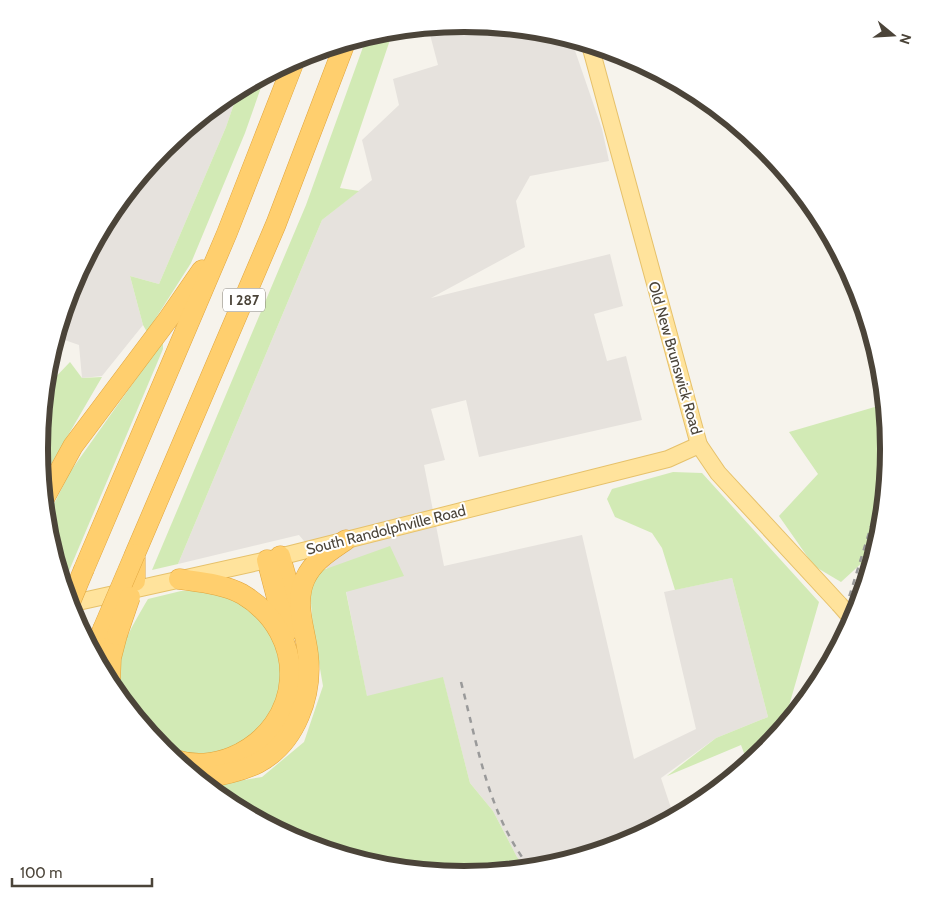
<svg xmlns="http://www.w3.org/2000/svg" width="928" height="898" font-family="Cabin,sans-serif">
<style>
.industrial{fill:#e6e2dd}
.green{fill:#d2eab5}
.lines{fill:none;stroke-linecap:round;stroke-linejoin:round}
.major-casing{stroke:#e6c16a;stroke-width:18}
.highway-casing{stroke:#e0a43c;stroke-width:21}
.major{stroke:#ffe39c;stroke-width:16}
.highway{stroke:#ffcf6e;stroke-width:20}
.rail{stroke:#9a9a9a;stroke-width:2.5;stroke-dasharray:6 6;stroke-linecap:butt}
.major-bridge-casing{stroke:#e6c16a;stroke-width:18;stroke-linecap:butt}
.highway-bridge-casing{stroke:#e0a43c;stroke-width:21;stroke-linecap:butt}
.major-bridge{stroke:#ffe39c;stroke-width:16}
.highway-bridge{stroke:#ffcf6e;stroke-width:20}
.labels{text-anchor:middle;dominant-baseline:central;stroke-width:4;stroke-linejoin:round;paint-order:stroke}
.shield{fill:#fff;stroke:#817c74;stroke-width:1}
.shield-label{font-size:14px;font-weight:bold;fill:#4b4439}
.street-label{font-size:15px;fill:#4b4439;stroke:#fff}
.rim{fill:none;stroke:#4b4439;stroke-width:6}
</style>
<rect width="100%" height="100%" fill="#f6f3ec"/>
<g class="industrial">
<polygon points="464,24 547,32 571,39 602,129 609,161 530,176 516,201 525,247 431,298 610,254 623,306 594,314 607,361 626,356 642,420 479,457 466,400 431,409 445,460 424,465 444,566 582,535 634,759 696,729 664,592 732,578 768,717 716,738 661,778 674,817 626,842 547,866 526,868 517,857 493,811 470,783 443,678 367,697 346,591 299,535 178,564 322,220 372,180 362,140 399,105 393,79 438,65 428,27"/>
<polygon points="239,89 226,127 159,284 130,276 143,325 102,376 82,378 79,345 56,337 71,286 111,213 164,148 228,95"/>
</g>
<g class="green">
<polygon points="393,31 340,188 359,191 322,220 178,564 152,570 306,205 367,36"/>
<polygon points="265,76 245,133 191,263 147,332 143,325 130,276 159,284 226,127 239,89"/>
<polygon points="163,341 163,349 63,585 47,532 46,520 70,472"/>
<polygon points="70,362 82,378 102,377 42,480 39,449 45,384 49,384"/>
<polygon points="885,404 889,449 881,532 876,550 841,582 814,566 779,516 818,474 789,432"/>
<polygon points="673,472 702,473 819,602 784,723 764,750 748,764 741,745 667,776 716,738 768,717 732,578 675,590 662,548 652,533 615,517 607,499 612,489"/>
<path d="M 390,546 L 404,576 L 346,592 L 367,696 L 443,677 L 470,783 L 493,811 L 517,857 L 526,868 C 506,870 483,875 462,874 C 372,870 278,844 208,786 L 262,777 L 304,742 L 323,686 L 313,628 L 310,591 L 320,571 Z"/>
<path d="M 212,590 L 245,602 L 273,636 L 283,678 L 273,711 L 255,735 L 230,751 L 193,758 L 169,752 L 163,749 L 119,696 C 110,661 131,628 148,599 L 181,591 Z"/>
</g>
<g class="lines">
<defs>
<g id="major">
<polyline points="590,45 699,445 718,473 839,604"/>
<polyline points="69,604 267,560 668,459 699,445"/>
</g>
<g id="highway">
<polyline points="44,499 73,446 169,318 202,270"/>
<polyline points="280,556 296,612"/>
<polyline points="267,560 286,633"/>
<polyline points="84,569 227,233 295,59"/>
<polyline points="135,581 135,554 276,224 345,43"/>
<polyline points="93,653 103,629"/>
<polyline points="110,684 111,658 117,635"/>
<path d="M 176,760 C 194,766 215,764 232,757 C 305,726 310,634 242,594 C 224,584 199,582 179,579"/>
<path d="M 199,779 C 219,776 240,772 258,763 C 296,743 313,694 308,654 C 305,629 294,603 305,579 C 313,561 330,551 346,540"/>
</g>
</defs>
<use href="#major" class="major-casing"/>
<use href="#highway" class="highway-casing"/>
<use href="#major" class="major"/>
<use href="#highway" class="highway"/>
<g class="rail">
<polyline points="828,665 886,478"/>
<path d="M 461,682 C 478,747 488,814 530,868"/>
</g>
<defs>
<polyline id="major-bridge" points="839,604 853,620"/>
<g id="highway-bridge">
<polyline points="69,605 84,569"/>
<polyline points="103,629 135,554"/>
<polyline points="117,635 130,597"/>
</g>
</defs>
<use href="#major-bridge" class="major-bridge-casing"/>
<use href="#highway-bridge" class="highway-bridge-casing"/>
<use href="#major-bridge" class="major-bridge"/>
<use href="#highway-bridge" class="highway-bridge"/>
</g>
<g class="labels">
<rect class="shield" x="223" y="288.5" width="42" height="23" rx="4"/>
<g class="shield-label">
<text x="244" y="300">I 287</text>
</g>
<g class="street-label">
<text transform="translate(675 358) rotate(74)">Old New Brunswick Road</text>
<text transform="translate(386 530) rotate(-14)">South Randolphville Road</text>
</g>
</g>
<path d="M0 0H928V898H0ZM464 32H464A416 416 0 0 1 880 448V450A416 416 0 0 1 464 866H464A416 416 0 0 1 48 450V448A416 416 0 0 1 464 32Z" fill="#fff" fill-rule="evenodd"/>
<path class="rim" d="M464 32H464A416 416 0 0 1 880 448V450A416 416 0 0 1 464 866H464A416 416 0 0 1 48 450V448A416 416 0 0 1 464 32Z"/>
<g transform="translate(893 35) rotate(108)" stroke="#ffffff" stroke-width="4" paint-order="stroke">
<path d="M0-4L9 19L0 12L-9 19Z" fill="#4b4439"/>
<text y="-8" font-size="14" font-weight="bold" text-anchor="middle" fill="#4b4439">N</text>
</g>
<path d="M12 878v8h140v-8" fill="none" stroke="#4b4439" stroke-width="2.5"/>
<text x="20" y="878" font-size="15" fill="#4b4439" stroke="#ffffff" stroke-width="4" paint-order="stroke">100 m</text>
</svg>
